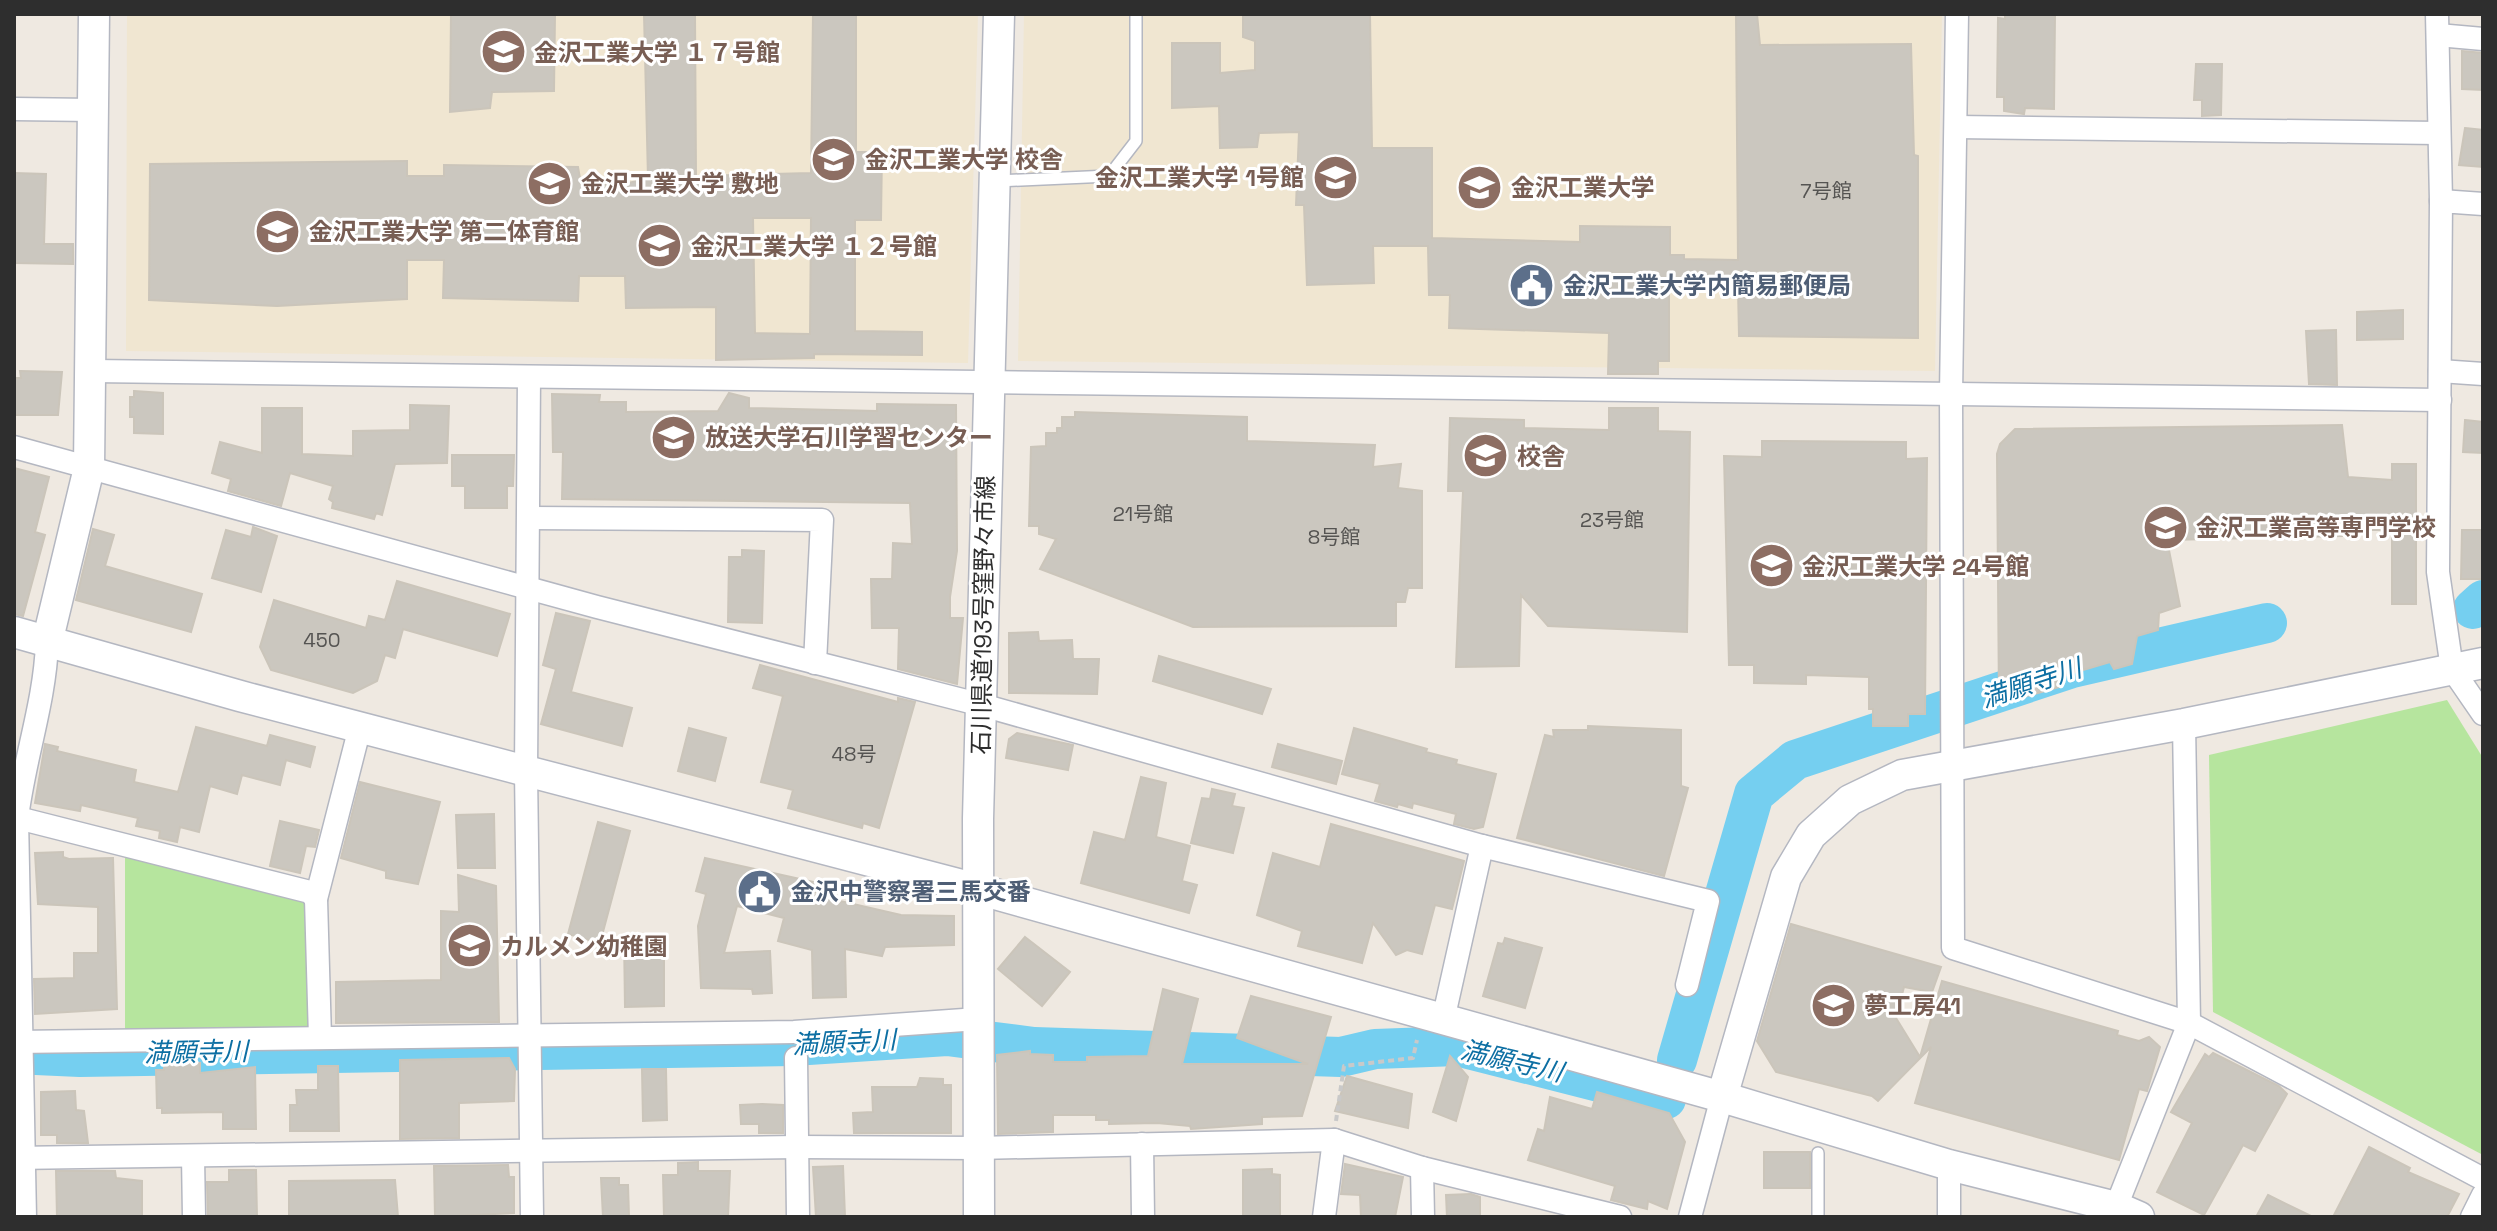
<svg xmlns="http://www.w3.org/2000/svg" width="2497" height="1231" font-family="'Space Grotesk','Noto Sans JP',sans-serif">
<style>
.education{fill:#f0e6d1}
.green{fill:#b6e59e}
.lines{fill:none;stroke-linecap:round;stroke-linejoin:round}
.river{stroke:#75cff0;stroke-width:40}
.building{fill:#cbc7bf;stroke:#cbc5ba;stroke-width:2;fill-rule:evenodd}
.lane-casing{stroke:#b4b7c1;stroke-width:14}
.street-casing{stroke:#b4b7c1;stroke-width:25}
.secondary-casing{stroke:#b4b7c1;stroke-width:33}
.path{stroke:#c9c9c9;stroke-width:4;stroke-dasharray:6 4;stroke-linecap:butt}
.lane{stroke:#fff;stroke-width:11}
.street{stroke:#fff;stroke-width:22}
.secondary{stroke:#fff;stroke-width:30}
.labels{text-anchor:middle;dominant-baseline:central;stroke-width:6;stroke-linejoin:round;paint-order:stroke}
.number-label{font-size:20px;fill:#555452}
.education-label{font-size:24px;font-weight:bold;fill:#785e54;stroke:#fff;text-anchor:start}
.service-label{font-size:24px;font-weight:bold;fill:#4e5e75;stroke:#fff;text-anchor:start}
.street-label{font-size:24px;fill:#2e2e2e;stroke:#fff}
.water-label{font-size:26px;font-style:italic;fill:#0d6fa3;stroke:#fff}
</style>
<rect width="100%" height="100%" fill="#efe9e1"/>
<g class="education">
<polygon points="127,14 978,14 968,363 126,351"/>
<polygon points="1024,14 1942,14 1935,371 1018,361"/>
</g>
<g class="green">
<polygon points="2447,700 2483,758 2483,1155 2213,1012 2209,755"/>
<polygon points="125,856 307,900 313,1030 125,1031"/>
</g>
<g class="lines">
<g class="river">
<polyline points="2473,609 2483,600"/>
<polyline points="14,1054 80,1057 793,1046 947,1036 1034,1047 1341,1057 1375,1049 1457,1046 1666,1099"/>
<polyline points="1677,1060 1754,794 1795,760 2072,668 2267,623"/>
</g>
</g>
<g class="building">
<polygon points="451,14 555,14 554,91 492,92 490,108 450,112"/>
<path d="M 644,14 L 695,14 L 696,176 L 811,173 L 813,14 L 856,14 L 856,152 L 882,152 L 881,220 L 855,220 L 855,331 L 922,332 L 922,355 L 814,354 L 814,358 L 716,360 L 716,307 L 626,308 L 625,276 L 579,276 L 578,301 L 443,298 L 444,260 L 407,260 L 407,299 L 277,306 L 149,300 L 150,164 L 407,161 L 407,176 L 444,176 L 444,165 L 578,167 L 581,184 L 621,185 L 648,178 ZM 753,218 L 811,218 L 810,334 L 755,333 Z"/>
<polygon points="1243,14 1370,14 1372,148 1432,148 1432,238 1580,242 1580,226 1670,227 1670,255 1684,255 1684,259 1738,260 1736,14 1757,14 1760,45 1911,44 1914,155 1918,156 1918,338 1739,336 1738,288 1669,287 1669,361 1658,361 1658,374 1608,374 1609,333 1449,328 1450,295 1429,295 1428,246 1373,246 1374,283 1307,285 1304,205 1296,205 1299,132 1259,133 1257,147 1220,148 1219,106 1172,108 1172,43 1220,43 1220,73 1255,70 1255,41 1243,37"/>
<polygon points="2005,14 2055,14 2054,109 2025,108 2024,114 2004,111 2004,97 1997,97 1998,18 2005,19"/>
<polygon points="2462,51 2483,53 2483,90 2462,89"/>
<polygon points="2196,64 2222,64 2221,115 2202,116 2202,100 2194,100"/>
<polygon points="2465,128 2483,130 2483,167 2459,165"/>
<polygon points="14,173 46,174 44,244 73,244 73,264 14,263"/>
<polygon points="2403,310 2403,339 2357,340 2357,312"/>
<polygon points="2336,330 2337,385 2309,384 2306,331"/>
<polygon points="20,371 62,372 58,415 14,415 14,378 21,378"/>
<polygon points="134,391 163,393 163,434 134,433 134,417 130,417 130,397 134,397"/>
<polygon points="729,393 749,398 749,408 877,411 877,404 956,405 957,551 950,597 950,618 963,618 957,684 898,669 899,628 872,628 871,579 892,579 893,543 912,544 910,503 562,499 563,452 553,452 552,394 600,395 599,402 626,402 626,412 718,411"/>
<polygon points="410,405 449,406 447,463 395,464 382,515 376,513 374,519 332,508 333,502 329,499 333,486 290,473 281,506 228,491 231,479 212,473 220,442 262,453 262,408 302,408 302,454 353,456 353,431 410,430"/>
<polygon points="1609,408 1658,408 1658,431 1690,432 1687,632 1548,626 1521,595 1519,666 1456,667 1463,491 1448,491 1450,418 1524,420 1524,428 1609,430"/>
<polygon points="1075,412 1247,417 1247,441 1375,445 1373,467 1401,464 1398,488 1422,491 1422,588 1408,588 1405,602 1396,602 1396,626 1193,627 1040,569 1056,539 1039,534 1039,526 1029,526 1031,447 1046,446 1046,433 1057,433 1057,428 1062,428 1062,417 1075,417"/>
<polygon points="2465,420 2483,422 2483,453 2463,452"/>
<polygon points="2342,425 2348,477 2392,480 2392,464 2416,464 2416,604 2392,604 2392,530 2342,530 2342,536 2167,540 2180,606 2159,613 2158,630 2137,636 2132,664 2114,669 2110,662 2056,678 2059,687 1999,704 1997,454 2000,444 2015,429"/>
<polygon points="1762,441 1906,442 1906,459 1927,458 1925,714 1908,714 1908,726 1873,726 1873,709 1869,709 1869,677 1806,675 1806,684 1754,683 1754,665 1729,665 1724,456 1762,457"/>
<polygon points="452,455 514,455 513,486 507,486 507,508 465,508 465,486 452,486"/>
<polygon points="14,468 49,477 35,532 45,535 23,616 14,614"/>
<polygon points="253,527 277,536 261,592 212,578 226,530 251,537"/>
<polygon points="93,529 114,535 105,566 202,594 191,632 76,600"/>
<polygon points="2462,530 2483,530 2483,579 2461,579"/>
<polygon points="742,550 764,551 762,623 728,622 729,557 742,557"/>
<polygon points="397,581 510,614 497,656 403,629 395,658 385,655 377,681 353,693 271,670 260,647 274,600 366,628 369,616 385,620"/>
<polygon points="556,613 590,621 571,692 632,708 622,746 541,724 556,669 543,665"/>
<polygon points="1038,632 1039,641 1072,640 1073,659 1099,659 1097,694 1009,693 1009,633"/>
<polygon points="1159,656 1271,689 1262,714 1153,681"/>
<polygon points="760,665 898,702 898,698 915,702 879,828 863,823 862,828 788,808 793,790 761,782 783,696 753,688"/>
<polygon points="1588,726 1681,730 1681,786 1688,788 1664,876 1517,838 1545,735 1554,737 1553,730 1588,730"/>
<polygon points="196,727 267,746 270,735 315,747 310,767 286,760 280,785 242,775 237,794 210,786 199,832 180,827 177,842 159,838 160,831 136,826 138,818 81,805 80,811 35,803 45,744 58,747 57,751 136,770 134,782 178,792"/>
<polygon points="689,728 726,738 715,781 678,771"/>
<polygon points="1354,728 1427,749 1426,752 1457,760 1456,764 1496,774 1483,827 1474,829 1454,824 1456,814 1413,803 1412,808 1398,804 1397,807 1375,801 1380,784 1342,774"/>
<polygon points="1017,733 1073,745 1068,770 1006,758 1009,739"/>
<polygon points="1278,744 1342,761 1336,784 1272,767"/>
<polygon points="1141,777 1166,783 1156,837 1190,846 1182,881 1197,885 1189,913 1081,883 1094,832 1125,840"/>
<polygon points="360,782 440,802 418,884 386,878 386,871 341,858"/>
<polygon points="1212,789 1235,794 1232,806 1244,808 1233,853 1191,843 1202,798 1210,799"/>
<polygon points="494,814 495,868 458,868 456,815"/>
<polygon points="280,821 319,830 315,847 306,846 300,873 270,866"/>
<polygon points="598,822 630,831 600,943 568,934"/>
<polygon points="1331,824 1464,861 1452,909 1435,905 1422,954 1407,950 1396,955 1373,923 1362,963 1298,946 1302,931 1257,915 1273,853 1320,867"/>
<polygon points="63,852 63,857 69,859 113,858 117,1009 35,1014 34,979 74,978 74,953 98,953 98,907 38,904 35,853"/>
<polygon points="705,858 818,883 814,895 901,915 954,916 954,945 885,947 882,956 845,949 846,997 813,998 812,950 778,941 784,918 737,906 724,953 770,951 772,993 753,994 752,989 701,988 698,926 706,894 696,891"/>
<polygon points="458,875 496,886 499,1022 336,1023 336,982 441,980 441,911 459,912"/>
<polygon points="1791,924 1941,967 1932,992 1904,987 1896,1018 1920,1057 1942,981 2118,1031 2117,1035 2139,1041 2149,1037 2160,1047 2147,1091 2139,1089 2119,1160 1915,1103 1931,1047 1878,1101 1872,1096 1776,1072 1757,1041"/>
<polygon points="664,935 664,1006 625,1007 624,936"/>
<polygon points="1025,937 1070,972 1042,1006 998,969"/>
<polygon points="1505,938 1542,948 1525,1008 1483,996 1498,943 1503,944"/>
<polygon points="1163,989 1198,999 1182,1064 1308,1064 1237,1038 1251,996 1331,1017 1302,1116 1262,1117 1262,1124 1191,1129 1190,1126 1157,1123 1109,1124 1109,1120 1096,1120 1096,1115 1053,1115 1053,1132 998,1134 997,1055 1030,1051 1030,1054 1053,1055 1053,1062 1087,1062 1087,1057 1148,1056"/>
<polygon points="2213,1053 2279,1086 2287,1094 2255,1151 2243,1145 2204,1215 2157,1192 2192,1123 2171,1112 2205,1054 2209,1057"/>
<polygon points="1450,1056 1468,1077 1456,1121 1433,1112"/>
<polygon points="509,1058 515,1069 514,1101 459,1103 459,1138 400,1139 400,1060"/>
<polygon points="200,1063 200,1073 255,1067 256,1129 223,1129 223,1112 162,1113 162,1108 157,1108 156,1070 164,1070 164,1064"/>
<polygon points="318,1066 338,1066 339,1131 290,1131 290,1105 297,1105 296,1090 318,1090"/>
<polygon points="642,1069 666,1069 667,1120 643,1121"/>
<polygon points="1347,1076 1412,1094 1408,1128 1335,1111"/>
<polygon points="920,1078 943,1079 943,1085 951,1085 951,1133 854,1133 853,1113 873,1112 872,1087 917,1087"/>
<polygon points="75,1091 76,1110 84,1111 88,1143 57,1143 57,1135 41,1135 41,1092"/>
<polygon points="1597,1092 1669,1113 1685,1142 1667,1209 1648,1201 1647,1209 1611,1200 1615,1186 1528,1160 1538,1129 1544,1131 1550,1097 1592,1109"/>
<polygon points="762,1104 783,1105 783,1133 759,1133 759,1124 741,1124 740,1105"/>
<polygon points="2369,1147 2410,1168 2408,1172 2459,1194 2447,1217 2333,1217"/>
<rect x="1764" y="1152" width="46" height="36"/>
<polygon points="698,1162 698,1171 730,1171 728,1217 664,1217 663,1175 678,1175 678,1163"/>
<polygon points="1345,1164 1403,1177 1395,1217 1361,1217 1360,1195 1341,1194"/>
<polygon points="508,1165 509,1177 514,1177 514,1213 435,1217 434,1166"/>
<polygon points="843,1166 845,1217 816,1217 813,1167"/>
<polygon points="1272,1169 1272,1174 1280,1175 1280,1217 1243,1217 1243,1170"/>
<polygon points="229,1170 256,1170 257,1217 208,1217 207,1182 229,1182"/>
<polygon points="56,1171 115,1171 116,1178 142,1181 142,1217 57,1217"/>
<polygon points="601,1178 619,1178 619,1185 628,1185 629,1217 603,1217"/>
<polygon points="395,1180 398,1217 289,1217 289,1181"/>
<polygon points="1471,1194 1480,1197 1480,1217 1447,1217 1446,1195"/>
<polygon points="2268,1195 2313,1217 2256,1217"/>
</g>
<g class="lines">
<defs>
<g id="lane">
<polyline points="997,181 1109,176 1136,141 1136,14"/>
<polyline points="1818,1217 1818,1153"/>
</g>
<g id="street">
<polyline points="1957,14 1951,394 1953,948 2189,1023 2483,1179"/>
<polyline points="2437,14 2441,201"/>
<polyline points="2438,35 2483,39"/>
<polyline points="14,109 93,110"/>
<polyline points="1956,127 2438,133"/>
<polyline points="2483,204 2441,201 2438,572 2452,669 2483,714"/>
<polyline points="92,371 2440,400"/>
<polyline points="2440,371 2483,374"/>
<polyline points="529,377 526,771 532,1217"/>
<polyline points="14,447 597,607 982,705 1482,846 1443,1020"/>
<polyline points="531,518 822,520 815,663"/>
<polyline points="14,817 310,892 316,899"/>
<polyline points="1482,846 1708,901 1687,985"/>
<polyline points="320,1038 316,899 360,727"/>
<polyline points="14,1042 794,1032 978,1019"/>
<polyline points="796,1058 798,1217"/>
<polyline points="1142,1144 1143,1217"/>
<polyline points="193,1156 194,1217"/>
<polyline points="14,1158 797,1147 978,1148 1334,1140 1422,1168 1620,1217"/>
<polyline points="1949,1165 1949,1217"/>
<polyline points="1422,1168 1423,1217"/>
<polyline points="2116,1207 2189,1023 2184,724"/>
<path d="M 25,1217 L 17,818 C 24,759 45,702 47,643"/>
<polyline points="1324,1217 1334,1140"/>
<polyline points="1690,1217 1722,1097"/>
<polyline points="2472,1217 2483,1195"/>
</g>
<g id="secondary">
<polyline points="14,632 240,696 977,889 1722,1097 1949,1165 2116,1207 2139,1217"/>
<polyline points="47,643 89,468 94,14"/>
<polyline points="1722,1097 1786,877 1811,835 1850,800 1902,775 2184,724 2483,663"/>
<polyline points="979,1217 978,819 999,14"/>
</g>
</defs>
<use href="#lane" class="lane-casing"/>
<use href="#street" class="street-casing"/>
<use href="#secondary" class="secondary-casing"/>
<polyline class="path" points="1336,1121 1344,1066 1413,1058 1417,1040"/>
<use href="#lane" class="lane"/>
<use href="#street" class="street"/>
<use href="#secondary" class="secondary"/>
</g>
<defs>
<symbol id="university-disc" viewBox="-11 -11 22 22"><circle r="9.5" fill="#8d6e63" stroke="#fff"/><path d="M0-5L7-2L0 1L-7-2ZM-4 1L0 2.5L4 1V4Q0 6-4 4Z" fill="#fff"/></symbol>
<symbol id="civic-disc" viewBox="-11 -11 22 22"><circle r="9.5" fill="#5c6f8a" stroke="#fff"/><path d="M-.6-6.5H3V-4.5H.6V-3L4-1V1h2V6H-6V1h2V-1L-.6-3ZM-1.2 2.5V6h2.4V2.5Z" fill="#fff"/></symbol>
<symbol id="school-disc" viewBox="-11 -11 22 22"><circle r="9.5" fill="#8d6e63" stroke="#fff"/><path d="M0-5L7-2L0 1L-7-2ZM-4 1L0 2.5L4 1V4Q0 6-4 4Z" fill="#fff"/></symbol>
</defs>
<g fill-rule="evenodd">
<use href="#university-disc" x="478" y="26" width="51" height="51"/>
<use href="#university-disc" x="808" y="134" width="51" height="51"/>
<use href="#university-disc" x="1310" y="152" width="51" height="51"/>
<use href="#university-disc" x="524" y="158" width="51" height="51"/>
<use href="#university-disc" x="1454" y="162" width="51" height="51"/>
<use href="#university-disc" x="252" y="206" width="51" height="51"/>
<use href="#university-disc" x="634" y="220" width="51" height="51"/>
<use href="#civic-disc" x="1506" y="260" width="51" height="51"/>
<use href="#university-disc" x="648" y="412" width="51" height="51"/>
<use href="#university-disc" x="1460" y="430" width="51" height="51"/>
<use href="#school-disc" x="2140" y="502" width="51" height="51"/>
<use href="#university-disc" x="1746" y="540" width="51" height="51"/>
<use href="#civic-disc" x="734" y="866" width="51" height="51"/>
<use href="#school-disc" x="444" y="920" width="51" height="51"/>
<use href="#university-disc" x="1808" y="980" width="51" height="51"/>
</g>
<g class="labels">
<g class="number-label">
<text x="1826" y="191">7号館</text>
<text x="1143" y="514">21号館</text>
<text x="1612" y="520">23号館</text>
<text x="1334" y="537">8号館</text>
<text x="322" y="640">450</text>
<text x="854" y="754">48号</text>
</g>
<g class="education-label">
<text x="534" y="52">金沢工業大学 １７号館</text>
<text x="865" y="159">金沢工業大学 校舎</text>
<text x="1304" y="177" text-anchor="end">金沢工業大学 1号館</text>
<text x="581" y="183">金沢工業大学 敷地</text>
<text x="1511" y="187">金沢工業大学</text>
<text x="309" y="231">金沢工業大学 第二体育館</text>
<text x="691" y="246">金沢工業大学 １２号館</text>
<text x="705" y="437">放送大学石川学習センター</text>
<text x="1517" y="456">校舎</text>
<text x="2196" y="527">金沢工業高等専門学校</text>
<text x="1802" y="566">金沢工業大学 24号館</text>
<text x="500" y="946">カルメン幼稚園</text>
<text x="1864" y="1005">夢工房41</text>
</g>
<g class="service-label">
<text x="1563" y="285">金沢工業大学内簡易郵便局</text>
<text x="791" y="891">金沢中警察署三馬交番</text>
</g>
<g class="street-label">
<text transform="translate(983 615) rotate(-89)">石川県道193号窪野々市線</text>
</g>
<g class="water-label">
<text transform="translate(2031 683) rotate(-18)">満願寺川</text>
<text transform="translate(844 1042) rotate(-3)">満願寺川</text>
<text transform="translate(196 1052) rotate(-1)">満願寺川</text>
<text transform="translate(1512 1061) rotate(13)">満願寺川</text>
</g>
</g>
<rect width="2497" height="1231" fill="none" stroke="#2e2e2e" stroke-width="32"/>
</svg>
